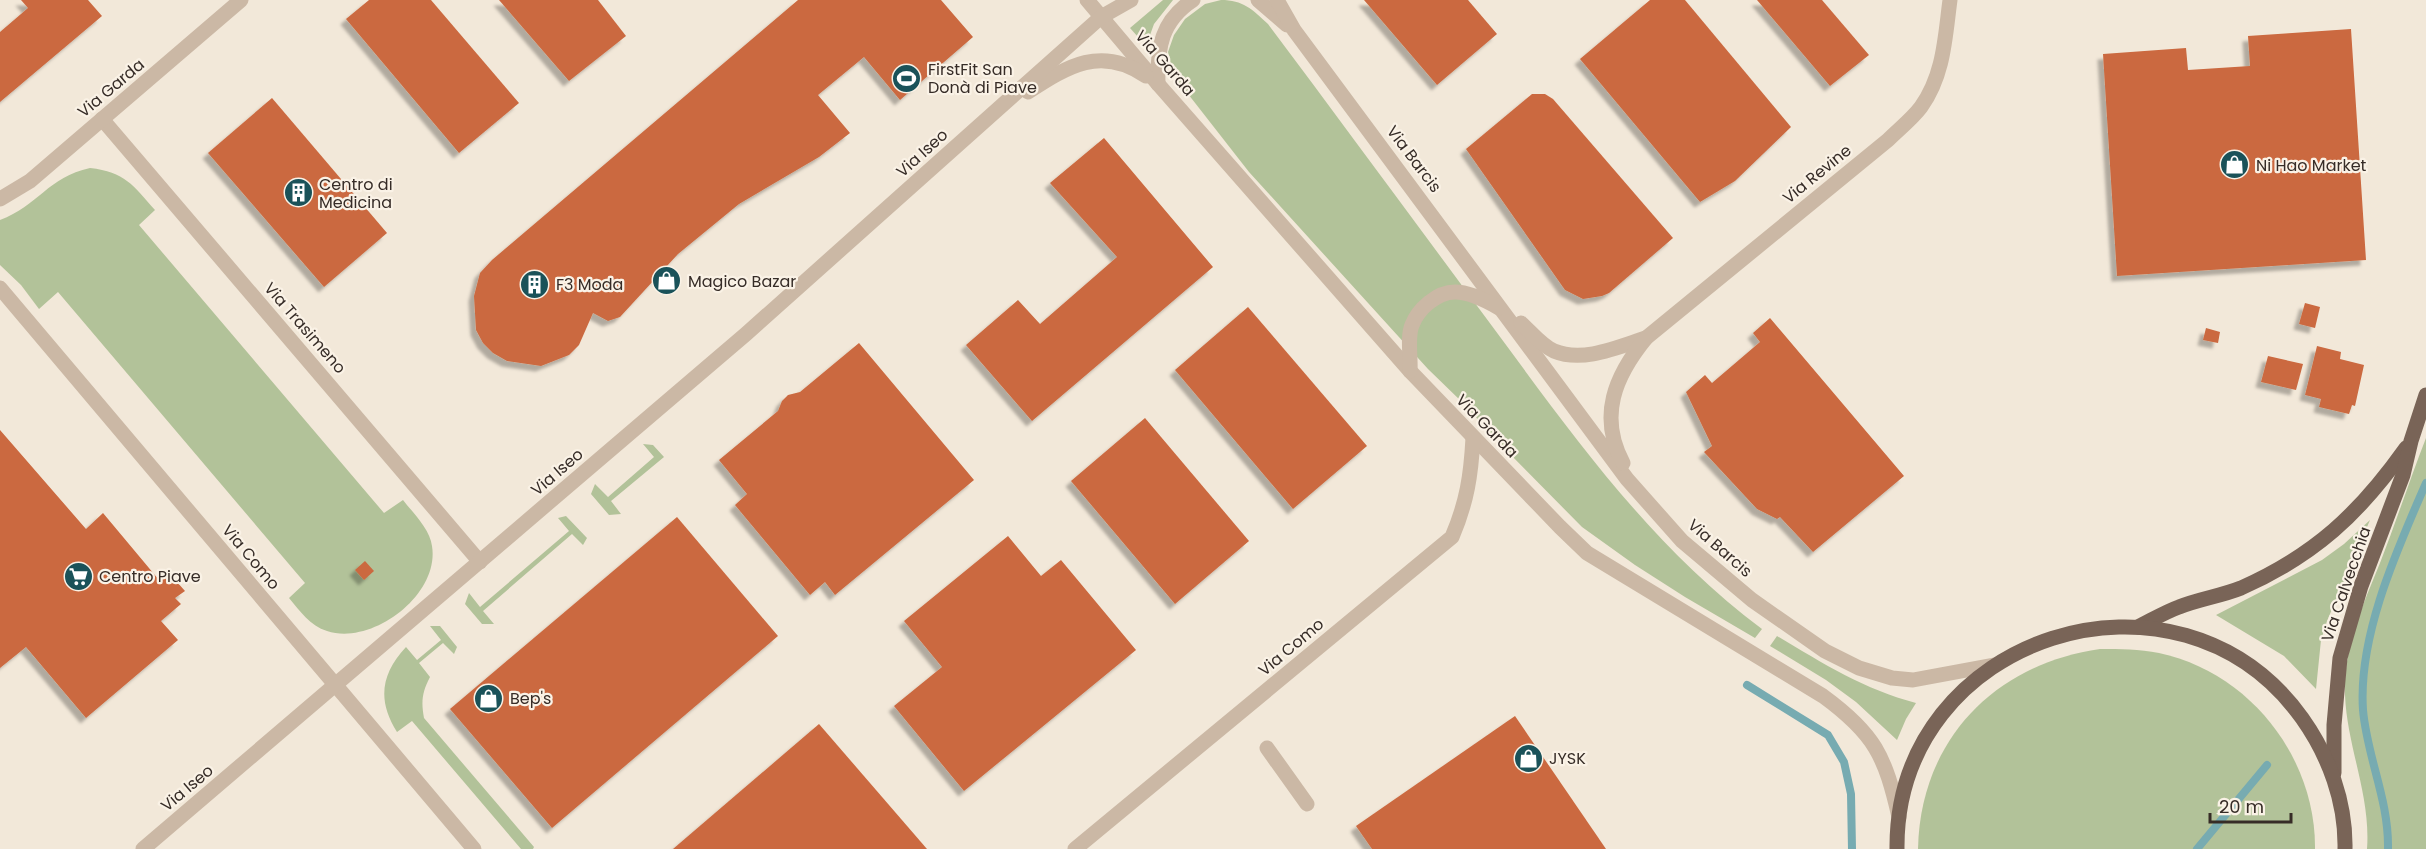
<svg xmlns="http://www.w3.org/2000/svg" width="2426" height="849" font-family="Poppins,sans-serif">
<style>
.green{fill:#b2c299}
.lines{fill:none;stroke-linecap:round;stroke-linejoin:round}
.stream{stroke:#77abb1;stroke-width:8}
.building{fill:#cb693f;filter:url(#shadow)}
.minor{stroke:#cbb8a5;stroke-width:15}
.major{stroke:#796457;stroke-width:15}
.labels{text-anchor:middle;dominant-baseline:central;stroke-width:4.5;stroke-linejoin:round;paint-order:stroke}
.street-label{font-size:16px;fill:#362c27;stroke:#faf2e6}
.poi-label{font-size:16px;fill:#362c27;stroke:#faf2e6;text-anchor:start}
</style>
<defs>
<filter id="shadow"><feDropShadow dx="-5.5" dy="5.5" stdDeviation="1.5" flood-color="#0004"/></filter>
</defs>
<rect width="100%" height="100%" fill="#f2e8d9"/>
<g class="green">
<polygon points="1163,0 1173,0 1154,24 1146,46 1130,28"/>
<path d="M 1221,0 C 1243,0 1252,9 1268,24 C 1343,124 1417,225 1492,326 C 1574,437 1650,545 1762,629 L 1755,638 L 1685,597 L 1635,565 L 1582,527 L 1502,446 L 1463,403 L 1428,369 L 1249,172 L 1174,76 L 1168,52 L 1174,35 L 1185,19 L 1205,4 Z"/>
<path d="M 90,168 C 125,172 133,185 155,210 L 139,225 L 384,513 L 403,500 C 413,513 430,529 432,546 C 440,595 372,646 327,631 C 310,626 300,611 289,598 L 305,583 L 58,292 L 39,309 L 21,285 L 0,265 L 0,220 C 38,206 48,177 90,168 Z"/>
<path d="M 2426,438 L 2426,849 L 2367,849 C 2371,796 2347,747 2345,695 C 2343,649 2363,605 2380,563 C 2396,522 2410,479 2426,438 Z"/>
<polygon points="643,444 653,445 664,457 611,501 621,514 609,515 591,494 595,484 608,497 654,457"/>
<polygon points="566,516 587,538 583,545 572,534 483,611 494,624 482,624 465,604 469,593 480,607 569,531 558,518"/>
<polygon points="2370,520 2327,621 2321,640 2316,689 2284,656 2216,615 2322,560 2344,544"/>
<path d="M 430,626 L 440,626 L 457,647 L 454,654 L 443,643 L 419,663 L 430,677 C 422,692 421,702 424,718 L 534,847 L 533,849 L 521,849 L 412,721 L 397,732 C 377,700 381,674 406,647 L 417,660 L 441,640 Z"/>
<path d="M 1777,636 C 1822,663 1865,690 1916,703 L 1906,719 L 1897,740 L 1856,702 L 1826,680 L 1770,646 Z"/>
<path d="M 2100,649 C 2120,649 2139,649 2159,653 C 2249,672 2316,757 2315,849 L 1918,849 C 1920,741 1994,664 2100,649 Z"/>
</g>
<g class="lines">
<g class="stream">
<polyline points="1747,685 1828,735 1844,762 1851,794 1852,849"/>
<polyline points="2197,849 2267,765"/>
<path d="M 2388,849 C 2389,800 2367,757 2363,710 C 2358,635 2397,550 2426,483"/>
</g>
</g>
<g class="building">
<polygon points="21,0 88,0 102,16 0,102 0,32 28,8"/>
<polygon points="369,0 431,0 519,103 459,153 346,19"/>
<polygon points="499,0 598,0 626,36 569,81"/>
<polygon points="798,0 941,0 973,37 900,100 864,57 818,95 850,133 819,157 739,204 678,254 620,317 608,321 593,313 579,345 569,355 541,366 507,361 493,353 483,343 476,330 474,296 480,273 492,260"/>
<polygon points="1364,0 1468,0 1497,34 1437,85"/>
<polygon points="1650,0 1685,0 1791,127 1735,181 1700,202 1580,59"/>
<polygon points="1757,0 1822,0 1869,55 1830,86"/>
<polygon points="2351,29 2366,260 2117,276 2103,54 2186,48 2188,70 2250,66 2248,36"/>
<polygon points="1532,94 1545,94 1553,99 1673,238 1609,293 1602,296 1583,299 1565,290 1466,149"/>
<polygon points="272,98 387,233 324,287 208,153"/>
<polygon points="1104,138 1213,267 1032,421 966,345 1018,300 1040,324 1117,257 1050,183"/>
<polygon points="2305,303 2320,307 2315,328 2299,324"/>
<polygon points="1248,307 1367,446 1293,509 1175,370"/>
<polygon points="1770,318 1904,476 1813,552 1780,517 1777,519 1757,509 1704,452 1712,446 1686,392 1705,375 1712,383 1760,342 1753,333"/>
<polygon points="2206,328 2220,332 2218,343 2203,340"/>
<polygon points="859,343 974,480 835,595 825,582 810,595 735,505 747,494 719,460 778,411 782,401 788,395 800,392"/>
<polygon points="2317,346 2341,352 2340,359 2364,365 2355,406 2352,405 2349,414 2319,407 2321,399 2305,395"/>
<polygon points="2268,356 2303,364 2296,390 2261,382"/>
<polygon points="1145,418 1249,541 1175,604 1071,481"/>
<polygon points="0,430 86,529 103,513 159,580 169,573 185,591 175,598 181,604 161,621 178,640 86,718 26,647 0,668"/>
<polygon points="677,517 778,636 552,828 450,709"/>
<polygon points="1008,536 1041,576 1061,560 1136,650 964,791 894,706 942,667 904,621"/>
<polygon points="365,561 374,571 364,580 355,570"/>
<polygon points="1515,716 1606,849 1372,849 1356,826"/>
<polygon points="819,724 927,849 673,849"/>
</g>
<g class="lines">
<g class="minor">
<path d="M 1087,0 L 1158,84 L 1410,371 L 1560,527 L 1587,553 L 1823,696 C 1875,734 1885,756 1899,817"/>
<polyline points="1258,0 1287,25"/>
<polyline points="1277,0 1294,30 1627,479 1682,541 1752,600 1825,651 1859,668 1892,678 1913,680 1994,665"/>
<path d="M 1158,84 C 1157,48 1161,21 1193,0"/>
<path d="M 1028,92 C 1068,66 1101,45 1146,76"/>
<polyline points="102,119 480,562"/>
<polyline points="0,199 30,181 241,0"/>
<polyline points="0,288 474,849"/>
<path d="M 1521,323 C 1531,332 1542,346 1554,351 C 1583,363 1618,347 1646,338"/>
<path d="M 1410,371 C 1411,358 1407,337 1412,325 C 1418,309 1437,292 1455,292 C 1469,292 1487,301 1499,308"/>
<path d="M 1623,463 C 1598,416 1615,376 1646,338 L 1888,140 C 1899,129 1912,119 1921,107 C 1944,75 1945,37 1950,0"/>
<polyline points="1267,748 1307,804"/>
<polyline points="143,849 746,334 1101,17 1131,0"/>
<path d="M 1075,849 L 1452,537 C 1467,502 1471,475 1473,438"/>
</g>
<g class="major">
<path d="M 2138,627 C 2152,620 2165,612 2179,607 C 2199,599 2221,596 2241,588 C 2315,555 2359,514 2406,448"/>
<polyline points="2334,773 2334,725 2340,658 2361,586 2403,475 2411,441 2426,395"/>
<path d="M 1897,849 C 1895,635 2178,545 2302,718 C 2329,756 2346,802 2345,849"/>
</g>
</g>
<defs>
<symbol id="stadium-disc" viewBox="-11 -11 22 22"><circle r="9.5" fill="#1a5259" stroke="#faf2e6"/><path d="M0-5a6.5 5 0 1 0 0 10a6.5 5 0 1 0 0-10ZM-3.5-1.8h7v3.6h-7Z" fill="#fff"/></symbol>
<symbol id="shop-disc" viewBox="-11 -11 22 22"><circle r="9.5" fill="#1a5259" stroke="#faf2e6"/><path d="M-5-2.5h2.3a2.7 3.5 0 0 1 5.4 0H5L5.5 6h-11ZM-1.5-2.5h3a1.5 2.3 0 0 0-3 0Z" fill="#fff"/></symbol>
<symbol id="building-disc" viewBox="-11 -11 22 22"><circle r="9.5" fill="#1a5259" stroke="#faf2e6"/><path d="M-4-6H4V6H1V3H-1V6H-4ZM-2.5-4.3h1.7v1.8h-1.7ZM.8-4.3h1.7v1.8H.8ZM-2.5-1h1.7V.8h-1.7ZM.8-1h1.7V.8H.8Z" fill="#fff"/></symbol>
<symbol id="supermarket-disc" viewBox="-11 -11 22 22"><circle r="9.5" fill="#1a5259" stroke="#faf2e6"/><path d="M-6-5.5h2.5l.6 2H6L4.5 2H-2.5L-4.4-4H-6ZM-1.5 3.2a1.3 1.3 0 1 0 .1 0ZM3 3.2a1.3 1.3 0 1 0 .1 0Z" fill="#fff"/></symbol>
</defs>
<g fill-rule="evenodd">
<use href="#stadium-disc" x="890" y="62" width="33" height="33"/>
<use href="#shop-disc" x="2218" y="148" width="33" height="33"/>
<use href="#building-disc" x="282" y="176" width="33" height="33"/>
<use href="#shop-disc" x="650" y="264" width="33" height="33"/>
<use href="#building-disc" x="518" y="268" width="33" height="33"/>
<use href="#supermarket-disc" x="62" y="560" width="33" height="33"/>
<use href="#shop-disc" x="472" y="682" width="33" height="33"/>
<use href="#shop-disc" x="1512" y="742" width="33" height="33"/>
</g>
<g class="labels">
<g class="street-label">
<text transform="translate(1165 63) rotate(49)">Via Garda</text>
<text transform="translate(111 88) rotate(-40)">Via Garda</text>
<text transform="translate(922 153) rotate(-42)">Via Iseo</text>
<text transform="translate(1414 159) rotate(53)">Via Barcis</text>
<text transform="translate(1817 174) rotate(-39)">Via Revine</text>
<text transform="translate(305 328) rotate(49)">Via Trasimeno</text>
<text transform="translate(1487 426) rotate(46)">Via Garda</text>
<text transform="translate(557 472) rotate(-41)">Via Iseo</text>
<text transform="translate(1720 548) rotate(41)">Via Barcis</text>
<text transform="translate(251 557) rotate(50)">Via Como</text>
<text transform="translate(2346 584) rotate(-71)">Via Calvecchia</text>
<text transform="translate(1291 647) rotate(-40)">Via Como</text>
<text transform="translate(187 788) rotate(-40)">Via Iseo</text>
</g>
<g class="poi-label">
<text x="928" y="69">FirstFit San<tspan x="928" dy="18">Donà di Piave</tspan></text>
<text x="2256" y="165">Ni Hao Market</text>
<text x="319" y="184">Centro di<tspan x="319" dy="18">Medicina</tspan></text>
<text x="688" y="281">Magico Bazar</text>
<text x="556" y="284">F3 Moda</text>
<text x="99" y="576">Centro Piave</text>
<text x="510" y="698">Bep's</text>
<text x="1549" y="758">JYSK</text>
</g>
</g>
<path d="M2210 813v9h81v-9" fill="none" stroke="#362c27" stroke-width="3"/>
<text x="2219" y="813" font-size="18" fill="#362c27" stroke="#faf2e6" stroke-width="4.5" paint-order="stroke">20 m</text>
</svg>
